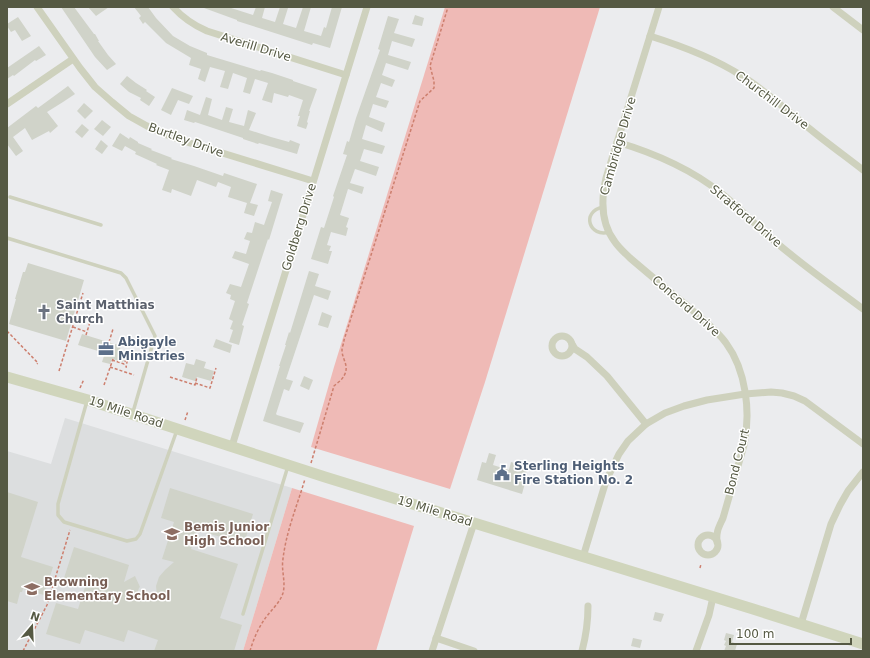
<svg xmlns="http://www.w3.org/2000/svg" width="870" height="658" font-family="'DejaVu Sans',sans-serif">
<style>
.education{fill:#dcdedf}
.green{fill:#efbab6}
.building{fill:#d0d3c9}
.lines{fill:none;stroke-linecap:round;stroke-linejoin:round}
.path{stroke:#cd7f6e;stroke-width:1.5;stroke-dasharray:3 2;stroke-linecap:butt}
.lane{stroke:#ced1bd;stroke-width:3.5}
.street{stroke:#ced1bd;stroke-width:7}
.secondary{stroke:#d0d5bc;stroke-width:11}
.labels{text-anchor:middle;dominant-baseline:central;stroke-width:3;stroke-linejoin:round;paint-order:stroke}
.street-label{font-size:12px;fill:#555943;stroke:#fff}
.worship-label{font-size:12px;font-weight:bold;fill:#5b616d;stroke:#fff;text-anchor:start}
.service-label{font-size:12px;font-weight:bold;fill:#4e5e75;stroke:#fff;text-anchor:start}
.education-label{font-size:12px;font-weight:bold;fill:#785e54;stroke:#fff;text-anchor:start}
</style>
<rect width="100%" height="100%" fill="#ebecee"/>
<polygon class="education" points="65,418 292,488 243,651 7,651 7,451 51,464"/>
<g class="green">
<polygon points="445,7 600,7 485,382 450,489 311,447 334,367"/>
<polygon points="292,488 414,526 376,651 243,651"/>
</g>
<g class="building">
<polygon points="61,7 74,7 94,34 95,34 99,41 98,41 108,55 116,64 107,70 95,57"/>
<polygon points="88,7 109,7 96,16"/>
<polygon points="134,7 148,7 156,18 173,36 190,46 207,53 207,55 260,71 261,70 272,73 293,80 293,81 317,89 309,111 310,111 307,122 308,123 306,129 297,126 300,116 298,116 303,100 289,95 288,97 274,93 272,103 262,100 268,83 255,79 250,94 243,92 247,78 233,73 228,89 220,87 225,71 210,67 205,82 198,79 201,69 189,65 191,58 166,43 145,22 143,24 139,18 141,16"/>
<polygon points="204,7 228,7 253,15 256,7 265,7 262,18 275,22 280,7 283,7 288,8 283,24 296,28 303,7 311,7 304,31 321,36 324,27 326,28 332,7 342,7 330,48 313,43 312,45 259,28 237,21 237,20 204,8"/>
<polygon points="415,15 424,18 422,26 412,24"/>
<polygon points="388,16 399,19 394,33 415,39 412,47 392,41 388,55 411,62 408,70 386,63 382,75 395,80 392,87 381,83 376,97 389,101 386,108 373,104 369,117 385,123 382,132 366,125 362,139 385,146 382,154 364,149 360,161 379,167 376,176 355,169 350,183 364,187 362,194 348,189 340,215 349,218 346,227 348,228 346,236 331,232 327,245 331,246 329,251 332,251 328,264 311,259 321,227 324,228 334,197 333,196 347,155 343,154 347,141 349,142 356,118 380,50 378,49"/>
<polygon points="18,17 31,36 22,41 15,30 11,32 7,26 7,24"/>
<polygon points="39,46 46,55 36,61 35,60 14,76 13,75 7,79 7,68"/>
<polygon points="127,76 136,83 147,90 146,91 155,97 149,106 140,100 141,98 129,92 120,84"/>
<polygon points="68,86 75,94 63,102 47,112 58,126 50,133 49,131 32,140 25,128 13,137 23,151 16,156 7,144 7,128 36,106 38,108"/>
<polygon points="172,88 193,96 189,104 178,100 171,115 161,110"/>
<polygon points="206,97 212,99 208,115 222,120 226,107 233,109 229,122 244,126 248,110 256,113 249,130 271,137 289,142 290,140 300,144 297,154 259,143 258,144 243,139 243,138 195,122 194,123 184,120 187,110 200,115"/>
<polygon points="84,103 93,111 85,119 77,111"/>
<polygon points="102,120 111,127 103,136 94,129"/>
<polygon points="82,124 89,130 82,138 75,132"/>
<polygon points="120,133 129,139 130,137 138,142 138,143 152,149 151,150 172,158 171,159 194,166 223,176 224,173 257,184 250,203 258,205 254,216 244,213 247,203 228,197 231,187 218,182 216,187 197,180 191,196 172,189 171,193 162,190 169,170 156,165 157,164 135,154 136,152 125,146 122,151 112,146"/>
<polygon points="101,140 108,146 102,154 95,149"/>
<polygon points="271,190 283,194 269,240 268,239 247,303 249,304 242,325 244,326 239,345 229,342 233,330 230,329 233,321 229,319 235,301 230,299 231,295 226,293 230,284 241,287 249,264 232,258 235,251 246,254 250,241 244,239 247,232 252,233 255,222 264,225 272,202 268,201"/>
<polygon points="28,263 84,280 66,341 9,324 16,299 15,299 23,272 25,272"/>
<polygon points="309,271 319,274 315,286 331,291 328,300 314,295 286,379 293,381 289,391 284,389 276,414 277,415 304,423 300,433 263,421 280,366 279,366 286,345 285,345 289,332 290,333"/>
<polygon points="322,312 332,316 328,328 318,325"/>
<polygon points="82,334 121,346 119,352 126,354 123,362 112,359 110,364 102,362 105,353 78,345"/>
<polygon points="216,339 232,345 230,353 213,347"/>
<polygon points="196,359 206,362 204,368 214,371 211,381 197,377 195,381 182,377 186,363 194,365"/>
<polygon points="304,376 313,380 309,390 300,386"/>
<polygon points="489,453 496,455 493,465 509,470 511,462 528,467 525,476 527,476 522,494 477,480 482,462 486,463"/>
<polygon points="170,488 253,514 244,544 197,530 191,549 238,564 220,618 242,625 234,651 154,651 158,640 128,630 124,642 85,630 80,644 46,634 56,603 78,609 86,584 64,578 74,547 129,565 124,582 135,576 140,587 139,588 136,597 146,600 157,596 156,586 159,577 165,570 174,562 162,559 174,522 161,518"/>
<polygon points="7,492 38,502 21,557 53,567 44,595 23,589 22,592 20,592 17,604 7,601"/>
<polygon points="655,612 664,614 661,622 653,620"/>
<polygon points="726,633 734,635 732,642 737,644 735,651 724,651 726,646 724,645 726,641 724,640"/>
<polygon points="633,638 642,640 640,648 631,646"/>
</g>
<g class="lines">
<g class="path">
<polyline points="73,327 87,332"/>
<polyline points="7,331 38,363 37,364"/>
<polyline points="86,335 90,322"/>
<polyline points="109,342 113,329"/>
<polyline points="112,360 124,364 127,357 128,357 126,367 127,367"/>
<polyline points="110,367 134,375"/>
<polyline points="59,371 83,293"/>
<polyline points="170,377 195,385 197,377"/>
<polyline points="195,383 210,388 216,368"/>
<polyline points="104,385 113,359"/>
<polyline points="80,388 84,379"/>
<polyline points="185,420 188,411"/>
<path d="M 311,463 L 334,386 C 336,384 339,382 341,380 C 352,367 342,361 342,350 C 342,347 344,343 344,340 L 420,101 L 434,88 L 434,81 L 430,66 L 448,7"/>
<polyline points="700,568 701,564"/>
<polyline points="23,651 47,605 70,530"/>
<path d="M 250,651 C 253,640 258,629 264,620 C 270,611 280,603 283,593 C 286,582 281,570 283,559 C 286,532 297,506 305,479"/>
</g>
<g class="lane">
<polyline points="10,197 101,225"/>
<path d="M 603,207 C 580,212 590,238 609,232"/>
<polyline points="7,238 121,273 126,278 155,336 133,412"/>
<polyline points="87,401 58,504 58,515 64,522 127,541 136,539 140,534 177,430"/>
<polyline points="243,614 288,466"/>
</g>
<g class="street">
<polyline points="37,7 80,68 95,87 112,102 129,116 147,126 167,135 190,143 313,181"/>
<path d="M 173,7 C 183,18 193,25 207,31 L 346,75"/>
<path d="M 659,7 L 606,178 C 601,200 601,224 615,242 C 619,248 625,253 630,258 C 650,275 670,292 691,309 C 703,320 717,330 726,343 C 746,370 751,412 744,445 L 723,518 C 719,527 716,531 717,542"/>
<polyline points="833,7 863,30"/>
<path d="M 650,36 C 682,46 714,58 742,76 C 766,91 788,111 810,129 C 827,143 845,156 863,170"/>
<polyline points="7,104 73,59"/>
<path d="M 617,142 C 654,153 691,169 721,193 C 741,209 758,228 778,244 C 805,267 835,288 863,309"/>
<circle cx="562" cy="346" r="10"/>
<polyline points="572,344 575,349 587,357 607,376 646,424"/>
<polyline points="232,446 367,7"/>
<circle cx="708" cy="545" r="10"/>
<polyline points="583,557 606,481 619,454 628,441 646,424 665,413 684,406 707,400 745,394 771,392 782,393 794,396 805,401 863,444"/>
<polyline points="801,624 831,524 840,505 848,491 863,472"/>
<polyline points="436,638 474,651"/>
<polyline points="432,651 474,523"/>
<path d="M 582,651 C 586,636 588,622 588,606"/>
<polyline points="696,651 709,615 713,597"/>
</g>
<polyline class="secondary" points="7,377 88,400 325,477 474,523 753,609 863,644"/>
</g>
<defs>
<symbol id="church-bare" viewBox="-9 -9 18 18"><path d="M-1.2-6h2.4v3.5h3.3v2.4h-3.3V6h-2.4V-.1h-3.3v-2.4h3.3Z" fill="#6b7280" stroke="#fff" stroke-width="2.5" paint-order="stroke"/></symbol>
<symbol id="office-bare" viewBox="-9 -9 18 18"><path d="M-6-3h4V-5.5h4V-3h4V5H-6ZM-1-4.5V-3h2v-1.5ZM-6 0V1H6V0Z" fill="#5c6f8a" stroke="#fff" stroke-width="2.5" paint-order="stroke"/></symbol>
<symbol id="civic-bare" viewBox="-9 -9 18 18"><path d="M-.6-6.5H3V-4.5H.6V-3L4-1V1h2V6H-6V1h2V-1L-.6-3ZM-1.2 2.5V6h2.4V2.5Z" fill="#5c6f8a" stroke="#fff" stroke-width="2.5" paint-order="stroke"/></symbol>
<symbol id="school-bare" viewBox="-9 -9 18 18"><path d="M0-5L7-2L0 1L-7-2ZM-4 1L0 2.5L4 1V4Q0 6-4 4Z" fill="#8d6e63" stroke="#fff" stroke-width="2.5" paint-order="stroke"/></symbol>
</defs>
<g fill-rule="evenodd">
<use href="#church-bare" x="33" y="301" width="22" height="22"/>
<use href="#office-bare" x="95" y="338" width="22" height="22"/>
<use href="#civic-bare" x="491" y="462" width="22" height="22"/>
<use href="#school-bare" x="161" y="523" width="22" height="22"/>
<use href="#school-bare" x="21" y="578" width="22" height="22"/>
</g>
<g class="labels">
<g class="street-label">
<text transform="translate(256 47) rotate(17)">Averill Drive</text>
<text transform="translate(772 100) rotate(37)">Churchill Drive</text>
<text transform="translate(186 140) rotate(20)">Burtley Drive</text>
<text transform="translate(618 146) rotate(-74)">Cambridge Drive</text>
<text transform="translate(746 216) rotate(40)">Stratford Drive</text>
<text transform="translate(299 227) rotate(-73)">Goldberg Drive</text>
<text transform="translate(686 306) rotate(41)">Concord Drive</text>
<text transform="translate(126 412) rotate(18)">19 Mile Road</text>
<text transform="translate(737 462) rotate(-76)">Bond Court</text>
<text transform="translate(435 511) rotate(17)">19 Mile Road</text>
</g>
<g class="worship-label">
<text x="56" y="305">Saint Matthias<tspan x="56" dy="14">Church</tspan></text>
</g>
<g class="service-label">
<text x="118" y="342">Abigayle<tspan x="118" dy="14">Ministries</tspan></text>
<text x="514" y="466">Sterling Heights<tspan x="514" dy="14">Fire Station No. 2</tspan></text>
</g>
<g class="education-label">
<text x="184" y="527">Bemis Junior<tspan x="184" dy="14">High School</tspan></text>
<text x="44" y="582">Browning<tspan x="44" dy="14">Elementary School</tspan></text>
</g>
</g>
<rect width="870" height="658" fill="none" stroke="#555943" stroke-width="16"/>
<g transform="translate(32 626) rotate(19)" stroke="#ffffff" stroke-width="3" paint-order="stroke">
<path d="M0-3L7 15L0 10L-7 15Z" fill="#555943"/>
<text y="-6" font-size="11" font-weight="bold" text-anchor="middle" fill="#555943">N</text>
</g>
<path d="M730 638v6h121v-6" fill="none" stroke="#555943" stroke-width="2"/>
<text x="736" y="638" font-size="12" fill="#555943" stroke="#ffffff" stroke-width="3" paint-order="stroke">100 m</text>
</svg>
